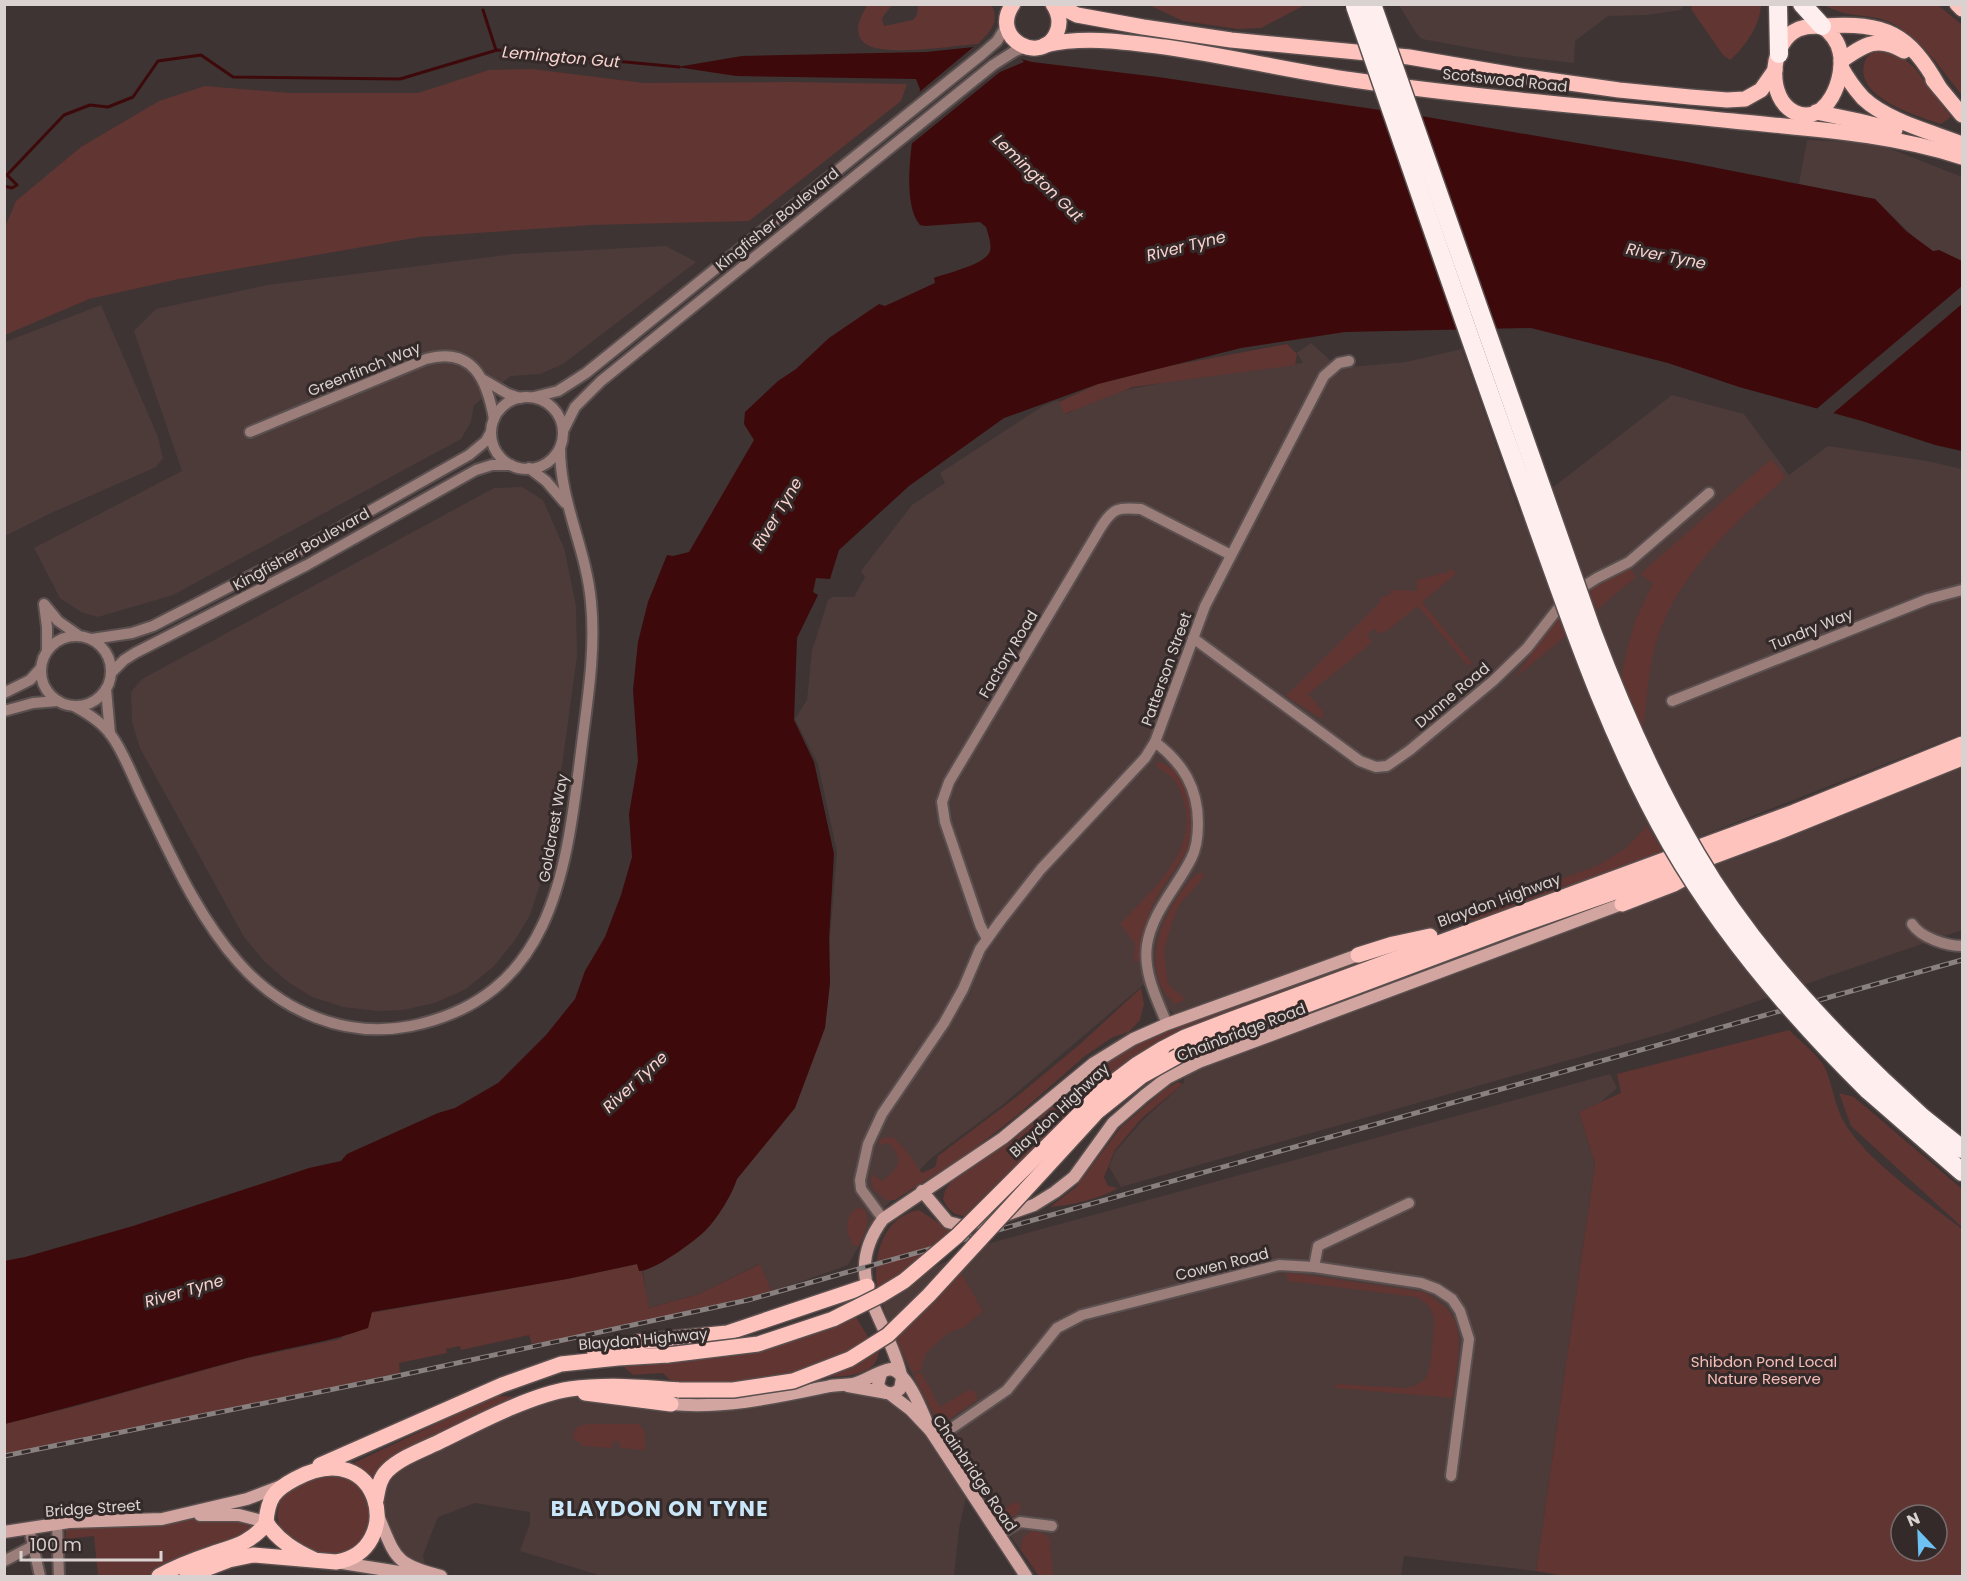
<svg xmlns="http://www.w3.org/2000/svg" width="1967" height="1581" font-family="Poppins,sans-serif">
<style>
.built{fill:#4d3b3a}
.green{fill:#603532;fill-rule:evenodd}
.water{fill:#3e090a}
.pier{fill:#3e3433}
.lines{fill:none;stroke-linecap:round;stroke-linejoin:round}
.stream{stroke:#3e090a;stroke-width:3}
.street-casing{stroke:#5a504f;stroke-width:14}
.secondary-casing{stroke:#5a504f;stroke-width:15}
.primary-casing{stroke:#5a504f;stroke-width:18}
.highway-casing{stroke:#5a504f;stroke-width:21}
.street{stroke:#9b7d7a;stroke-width:10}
.secondary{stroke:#d3a5a0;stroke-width:12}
.primary{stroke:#ffc3bd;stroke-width:15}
.highway{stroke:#feefee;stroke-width:18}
.rail-casing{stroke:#898180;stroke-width:5}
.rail{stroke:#342a29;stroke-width:3;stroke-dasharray:9;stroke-linecap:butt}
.primary-bridge-casing{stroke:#5a504f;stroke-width:18;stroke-linecap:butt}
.highway-bridge-casing{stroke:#5a504f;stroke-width:21;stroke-linecap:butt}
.primary-bridge{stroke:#ffc3bd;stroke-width:15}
.highway-bridge{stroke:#feefee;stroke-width:18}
.labels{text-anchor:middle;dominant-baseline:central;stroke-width:6;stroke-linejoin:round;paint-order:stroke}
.street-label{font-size:15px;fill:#d9d2d1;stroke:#342a29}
.park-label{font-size:15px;fill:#f6bdb8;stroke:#342a29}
.water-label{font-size:16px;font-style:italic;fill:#fad3cf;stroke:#342a29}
.district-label{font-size:21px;font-weight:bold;letter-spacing:1.5px;fill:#c9e7f9;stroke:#342a29}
</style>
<rect width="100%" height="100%" fill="#3e3433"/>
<g class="built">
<polygon points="1399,5 1685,5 1680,10 1647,15 1608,16 1575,41 1574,63 1514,56 1422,39 1416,33"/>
<polygon points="1807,140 1876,143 1962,177 1962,261 1939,250 1933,252 1921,244 1875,199 1799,184"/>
<polygon points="666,246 696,262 563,364 540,374 511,376 474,405 471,422 461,439 173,595 98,617 81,612 60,598 34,548 182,471 134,331 156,309 267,285 513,254"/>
<polygon points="101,305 158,437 163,458 156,467 49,514 5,536 5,342"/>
<polygon points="1311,343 1339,368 1406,362 1462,349 1520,513 1672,395 1744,414 1789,475 1828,446 1927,461 1962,469 1962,734 1701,836 1458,924 1188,1027 1143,985 1001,1106 930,1159 875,1218 848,1265 772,1292 759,1264 699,1294 648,1308 643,1271 662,1262 737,1179 825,1027 830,983 830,938 837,852 818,764 795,719 807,700 812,651 828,600 832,597 854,597 865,577 861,571 912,505 945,483 940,473 1043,406 1058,400 1066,414 1106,394 1206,374 1303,363 1297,353"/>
<polygon points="522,487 543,500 564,548 576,606 577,656 550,854 530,915 515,940 494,966 466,989 435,1003 403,1010 377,1011 343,1007 312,997 288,982 264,961 244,937 140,748 132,722 131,692 142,679 494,488"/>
<polygon points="1962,765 1962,930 1668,1032 1121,1187 1109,1167 1115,1152 1143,1120 1184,1083 1185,1060 1774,842"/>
<polygon points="1610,1074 1617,1088 1600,1103 1579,1112 1595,1164 1536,1571 1404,1556 1401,1576 1039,1576 948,1449 894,1338 878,1291 987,1244"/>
<polygon points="844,1385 904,1404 968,1488 959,1529 954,1576 602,1576 520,1551 530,1523 530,1512 475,1503 438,1517 423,1555 427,1573 402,1562 376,1500 386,1472 567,1389 671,1404"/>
</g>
<g class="green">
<path d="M 867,5 L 892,5 L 882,18 L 884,26 L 913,20 L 917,15 L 918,5 L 991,5 C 1001,21 990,32 978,44 C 952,46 894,55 872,47 C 866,45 860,40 859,35 C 855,25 863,14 867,5 Z"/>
<polygon points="1149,5 1305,5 1261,28 1238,29 1183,21"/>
<path d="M 1692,5 L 1761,5 C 1760,25 1746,46 1730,60 L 1723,55 L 1691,9 Z"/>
<path d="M 1823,5 L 1938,5 L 1962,25 L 1962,95 C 1939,67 1918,32 1882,19 C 1871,16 1860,16 1849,14 C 1840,13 1831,8 1823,5 Z"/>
<path d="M 1884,49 L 1898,54 L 1914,67 L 1951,117 L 1941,124 C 1917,116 1852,97 1865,61 C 1868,53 1876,50 1884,49 Z"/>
<polygon points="532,69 644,83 788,82 907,84 901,101 749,221 592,225 420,237 179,279 89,299 5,335 5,227 16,201 81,147 159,101 205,86 290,93 418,93 489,70"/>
<polygon points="1287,344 1297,354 1295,365 1133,387 1064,414 1059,402 1098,384 1169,366"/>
<path d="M 1771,459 L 1786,477 C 1731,527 1666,583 1652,660 C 1647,685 1646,712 1642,737 L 1620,684 L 1625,658 L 1635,621 L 1653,583 L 1640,574 Z"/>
<polygon points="1452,569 1456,574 1422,602 1472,663 1468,666 1418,606 1389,629 1379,634 1374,629 1367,635 1372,641 1364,649 1308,694 1323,711 1322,719 1286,696 1380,602 1379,599 1391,594 1390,590 1417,591 1417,580 1447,572"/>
<polygon points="1631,569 1636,577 1515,678 1555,618 1588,588"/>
<path d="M 1160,762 C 1166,765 1175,769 1179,774 C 1191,789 1198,828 1190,845 C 1181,864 1166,880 1156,899 C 1146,918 1141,940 1139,961 L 1134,962 L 1135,943 L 1120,924 C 1151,891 1201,849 1183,799 C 1178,782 1173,776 1158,768 L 1156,764 Z"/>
<polygon points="1647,826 1662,851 1477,920 1451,919 1452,912 1518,894 1597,866 1626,848"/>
<path d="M 1201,872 L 1204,877 L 1179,905 L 1172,922 L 1164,951 L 1168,984 L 1186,1000 L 1175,1004 C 1172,1000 1166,995 1163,990 C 1146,960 1161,920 1179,895 C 1186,886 1191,876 1201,872 Z"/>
<polygon points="1677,878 1189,1061 1188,1057 1451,957"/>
<polygon points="1422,943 1178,1034 1132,1058 1089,1093 964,1216 955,1214 947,1207 943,1199 945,1191 951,1182 1015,1138 1096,1070 1146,1039 1316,976 1409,945"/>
<path d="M 1141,988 L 1144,1004 L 1140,1020 L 1129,1032 L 1113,1037 L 1085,1056 L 1015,1117 L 969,1153 L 895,1200 L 886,1200 L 873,1189 L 871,1177 L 873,1174 L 882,1181 C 898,1169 906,1159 888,1143 L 881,1145 L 878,1141 L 883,1138 L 893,1137 L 905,1149 L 922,1173 L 935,1167 L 938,1156 L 1015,1098 L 1079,1045 Z"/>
<path d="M 1789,1030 C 1799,1040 1818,1055 1824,1066 C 1833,1084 1834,1105 1844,1122 C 1866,1160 1927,1202 1962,1229 L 1962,1576 L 1565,1576 L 1536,1571 L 1595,1164 L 1579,1112 L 1621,1093 L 1617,1074 ZM 1901,1515 L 1937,1515 L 1937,1551 L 1901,1551 Z"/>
<path d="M 1178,1082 L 1183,1084 L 1142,1118 L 1115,1150 L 1104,1177 L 1108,1186 L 1118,1188 C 1102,1198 1069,1206 1050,1207 L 1076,1187 L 1121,1127 L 1165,1089 Z"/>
<polygon points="1839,1093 1854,1097 1962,1189 1962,1227 1851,1126"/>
<path d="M 856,1208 L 865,1209 C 870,1223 865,1233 859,1246 L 854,1246 C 845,1231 844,1220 856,1208 Z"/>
<path d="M 919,1210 L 951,1231 L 910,1268 L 877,1290 C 873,1258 881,1217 919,1210 Z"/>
<polygon points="638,1264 639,1270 642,1271 649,1308 699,1294 760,1264 772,1292 571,1337 532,1344 529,1335 461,1350 460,1346 446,1349 447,1353 399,1363 400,1373 5,1455 4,1424 77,1406 244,1359 340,1339 371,1313 567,1279"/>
<polygon points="961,1273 983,1311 964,1327 948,1333 926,1353 921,1370 913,1373 895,1338 927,1309"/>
<path d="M 1291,1273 L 1424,1292 C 1434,1299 1447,1306 1453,1317 C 1465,1337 1455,1376 1453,1398 L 1335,1388 L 1336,1384 L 1407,1388 C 1415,1386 1422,1384 1427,1376 C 1431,1369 1436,1322 1433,1314 C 1430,1305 1424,1302 1417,1297 L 1288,1281 L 1286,1274 Z"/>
<path d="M 855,1315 L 869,1339 C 852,1349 835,1360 816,1367 C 771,1383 722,1384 674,1384 L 663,1373 L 633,1375 L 624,1367 L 623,1362 L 677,1362 L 750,1351 Z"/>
<path d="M 879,1349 C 878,1378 844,1376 824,1377 Z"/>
<polygon points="921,1372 940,1407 970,1389 976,1393 977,1400 946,1421 940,1421 935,1417 913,1375"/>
<polygon points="495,1396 523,1397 383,1463 372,1477 354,1463"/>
<path d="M 588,1424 L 638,1424 C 648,1432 645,1439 645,1450 L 620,1448 L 619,1442 L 613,1441 L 612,1448 L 581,1446 L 581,1443 L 573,1440 C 574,1428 576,1426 588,1424 Z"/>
<polygon points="967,1463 997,1510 1002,1510 1015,1502 1019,1503 1021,1507 1017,1515 1006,1519 1001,1517 964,1465"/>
<path d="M 316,1475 C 339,1476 355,1475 365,1499 C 374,1521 367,1548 342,1554 C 323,1559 280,1541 278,1520 C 276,1512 280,1502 283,1494 Z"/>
<polygon points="186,1516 267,1522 258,1537 166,1566 148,1576 98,1576 94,1536 66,1539 66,1523"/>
<polygon points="1031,1531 1041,1532 1050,1539 1053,1576 1039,1576 1021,1550 1022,1539"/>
</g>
<path class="water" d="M 974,47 L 1032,62 L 1158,77 L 1427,117 L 1687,162 L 1875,199 L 1906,231 L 1933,251 L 1939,250 L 1962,261 L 1962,451 L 1935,445 L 1862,421 L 1739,387 L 1668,363 L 1531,328 L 1345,332 L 1241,348 L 1098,384 L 1004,418 L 909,486 L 839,550 L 830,579 L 816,578 L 813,592 L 818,595 L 797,638 L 794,720 L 814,762 L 834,854 L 829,939 L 830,983 L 825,1028 L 795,1108 L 737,1179 C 732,1195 717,1219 706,1230 C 694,1242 654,1271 639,1271 L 637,1264 L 567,1279 L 372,1312 L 368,1328 C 327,1343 285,1348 243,1359 C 164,1380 85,1404 5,1424 L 4,1261 L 25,1257 L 133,1226 L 309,1168 L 341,1161 L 347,1154 L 438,1113 L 455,1108 L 498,1083 L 546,1035 L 575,999 L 585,971 L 605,937 L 621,895 L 632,857 L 629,814 L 638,761 L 633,690 L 638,642 L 648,602 L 667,555 L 673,556 L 689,552 L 754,440 L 744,424 L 745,412 L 778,381 L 796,369 L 829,338 L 879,304 L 885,306 L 935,283 L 934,278 C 947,273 987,264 990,251 C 992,244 988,234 986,227 L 980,222 L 925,226 L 920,225 C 898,199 916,122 920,89 L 916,79 L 736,76 L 677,67 L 742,56 L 926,52 Z"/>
<g class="pier">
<polygon points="977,44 1019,56 1024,62 1000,72 910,145 917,94"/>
<polygon points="1962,286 1962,304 1831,415 1814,411"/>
</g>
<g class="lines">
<g class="stream">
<polyline points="483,10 496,50"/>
<polyline points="4,186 12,188 17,185 7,175 64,115 90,105 108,107 133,97 158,61 201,55 233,77 400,79 497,50 679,67"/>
</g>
<defs>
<g id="street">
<polyline points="484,380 508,394 520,398"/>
<polyline points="534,397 558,391 586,373 981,55 997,41 1007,25"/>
<circle cx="527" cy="433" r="36"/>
<polyline points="563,431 575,407 601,381 993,65 1015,51 1026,47"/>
<path d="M 250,432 L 426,359 C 473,346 487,380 494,419"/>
<polyline points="529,468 546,481 565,503"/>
<circle cx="76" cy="671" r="35"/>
<polyline points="1193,638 1360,761 1376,767 1387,766 1410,750 1493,681 1527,648 1567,597 1597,578 1629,562 1709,493"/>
<polyline points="92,639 132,633 153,626 299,551 469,455 486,441 491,432"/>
<polyline points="47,650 47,627 44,604 58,621 78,635"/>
<polyline points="111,673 124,660 135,653 307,565 476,470 492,465 511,465"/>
<polyline points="106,689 110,734"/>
<polyline points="4,693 30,680 41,668"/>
<polyline points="1672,701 1928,599 1962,590"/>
<path d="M 74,706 C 87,713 102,722 111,735 C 123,751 131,773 140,792 C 168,849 196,915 239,963 C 282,1012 346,1039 411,1026 C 553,997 566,871 581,752 C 587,702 596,652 591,602 C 586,547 560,503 560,448"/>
<polyline points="4,711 33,703 58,701"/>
<path d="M 1155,742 C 1183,763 1198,788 1198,823 C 1198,835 1197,848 1191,859 C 1177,887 1152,912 1147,945 C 1143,973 1157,999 1167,1024"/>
<path d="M 1912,924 C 1921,938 1947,946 1962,946"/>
<path d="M 987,939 L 980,925 L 945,822 L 942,802 L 949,782 L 1101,527 C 1113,508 1118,507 1141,509 L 1231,555"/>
<polyline points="883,1219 861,1189 860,1180 868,1144 882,1114 944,1023 963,989 980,949 1001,920 1041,869 1145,758 1155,742 1205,606 1324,376 1339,363 1349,361"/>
<polyline points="1314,1267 1318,1246 1409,1203"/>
<polyline points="936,1439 1007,1390 1057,1328 1082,1315 1279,1265 1314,1267 1421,1283 1437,1289 1452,1299 1460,1311 1469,1339 1451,1476"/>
<polyline points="57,1524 59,1576"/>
<polyline points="29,1528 40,1576"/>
<polyline points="998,1535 1020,1522 1052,1526"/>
<polyline points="4,1561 33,1546"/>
</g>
<g id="secondary">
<polyline points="922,1191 948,1222 963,1226 1003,1216 1034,1205 1055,1192 1074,1177 1113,1123 1144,1096 1167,1078 1199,1062 1622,904"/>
<path d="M 881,1373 L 878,1385 C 883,1394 892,1396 900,1389 L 902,1378"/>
<path d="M 901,1375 C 887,1316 839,1278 883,1219 L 1003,1138 L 1094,1063 L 1133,1039 L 1167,1024 L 1358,955"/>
<polyline points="848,1386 887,1393"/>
<polyline points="890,1394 911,1410 930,1430 1026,1576"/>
<path d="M 671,1404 C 725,1409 777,1397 830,1386 C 837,1385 845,1385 853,1384 C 866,1381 878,1371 891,1369 C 909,1374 923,1414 930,1430"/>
<polyline points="200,1515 239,1515 266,1522"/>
<path d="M 378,1516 C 396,1557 393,1564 441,1576"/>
<polyline points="4,1532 69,1522 162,1519 247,1499 281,1486"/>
<polyline points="336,1562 399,1572 420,1573"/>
</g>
<g id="primary">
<path d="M 1013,4 C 988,39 1043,67 1057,32 C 1061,22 1059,13 1053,4"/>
<polyline points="1055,4 1077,15 1143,27 1231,40 1409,57 1527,77 1619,90 1690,97 1727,100 1745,99 1761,90 1775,70"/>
<polyline points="1957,4 1962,9"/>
<path d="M 1822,26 C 1830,32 1838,41 1840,52 C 1846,76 1827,128 1794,112 C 1767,98 1770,48 1793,32 C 1803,25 1813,27 1824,26 C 1885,22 1909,33 1939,87"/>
<path d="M 1045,45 C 1085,36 1124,42 1165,47 C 1228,56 1290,71 1353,80 C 1479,98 1606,108 1733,121 C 1811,129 1888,133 1962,157"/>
<path d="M 1841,61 C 1864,45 1877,35 1904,51"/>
<path d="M 1841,67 C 1847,78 1855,89 1863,98 C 1887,121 1932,132 1962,144"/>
<polyline points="1933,80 1962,115"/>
<polyline points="1816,112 1859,121 1895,130"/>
<polyline points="1622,904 1674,884 1700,870"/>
<polyline points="1358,955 1393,944 1430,936"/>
<polyline points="1162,1049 1185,1037 1232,1019 1794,812 1962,744"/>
<polyline points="1178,1056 1219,1038 1512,928 1658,877 1781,831 1962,758"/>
<polyline points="595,1352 638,1342 727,1333 867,1286"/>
<polyline points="585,1393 671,1404"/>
<polyline points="320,1465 502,1385 561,1364 618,1358 668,1355"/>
<path d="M 376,1500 C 378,1490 379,1479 387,1471 C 400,1458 422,1450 439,1442 C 476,1424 530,1395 570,1389 C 607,1384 642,1387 679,1390"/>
<path d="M 159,1576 C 175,1567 193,1560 211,1554 C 235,1546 249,1544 267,1523"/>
<path d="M 187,1576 L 229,1560 L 253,1555 L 336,1562 C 407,1551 381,1432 295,1479 C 274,1490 268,1498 266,1522 C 278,1541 296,1551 315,1560"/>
</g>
<g id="highway">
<polyline points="1778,4 1779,54"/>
<polyline points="1802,4 1822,26"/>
<polyline points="1880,1078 1922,1117 1962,1149"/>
<polyline points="1868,1090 1962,1172"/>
</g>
</defs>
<use href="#street" class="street-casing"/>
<use href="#secondary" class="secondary-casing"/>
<use href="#primary" class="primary-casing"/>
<use href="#highway" class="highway-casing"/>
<use href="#street" class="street"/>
<use href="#secondary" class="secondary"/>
<use href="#primary" class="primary"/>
<use href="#highway" class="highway"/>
<defs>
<polyline id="rail" points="4,1456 388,1378 748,1300 1962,960"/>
</defs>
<use href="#rail" class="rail-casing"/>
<use href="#rail" class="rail"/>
<defs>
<g id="primary-bridge">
<polyline points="668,1355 758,1344 833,1319 881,1295 904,1281 957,1236 1103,1090 1136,1065 1162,1049"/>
<polyline points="679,1390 733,1390 793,1381 850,1359 888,1335 929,1295 1097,1112 1142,1076 1178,1056"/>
</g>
<g id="highway-bridge">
<path d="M 1372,4 L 1592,631 C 1621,708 1654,783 1696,854 C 1745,938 1811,1011 1880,1078"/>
<path d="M 1355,6 C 1412,169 1467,333 1526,495 C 1569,615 1607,732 1671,844 C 1724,936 1793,1016 1868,1090"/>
</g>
</defs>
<use href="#primary-bridge" class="primary-bridge-casing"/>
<use href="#highway-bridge" class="highway-bridge-casing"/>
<use href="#primary-bridge" class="primary-bridge"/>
<use href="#highway-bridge" class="highway-bridge"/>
</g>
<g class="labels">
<g class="street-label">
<text transform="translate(1505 80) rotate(6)">Scotswood Road</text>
<text transform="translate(777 219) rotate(-39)">Kingfisher Boulevard</text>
<text transform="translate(364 369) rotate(-22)">Greenfinch Way</text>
<text transform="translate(301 549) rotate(-29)">Kingfisher Boulevard</text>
<text transform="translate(1811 629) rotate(-22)">Tundry Way</text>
<text transform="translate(1008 654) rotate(-59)">Factory Road</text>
<text transform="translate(1166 669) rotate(-70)">Patterson Street</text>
<text transform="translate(1452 695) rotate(-40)">Dunne Road</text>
<text transform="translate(553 828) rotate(-80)">Goldcrest Way</text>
<text transform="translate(1499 900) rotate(-20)">Blaydon Highway</text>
<text transform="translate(1241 1032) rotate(-21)">Chainbridge Road</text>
<text transform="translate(1059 1110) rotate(-43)">Blaydon Highway</text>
<text transform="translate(1222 1264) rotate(-14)">Cowen Road</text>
<text transform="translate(643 1339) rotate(-5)">Blaydon Highway</text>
<text transform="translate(975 1473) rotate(56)">Chainbridge Road</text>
<text transform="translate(93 1508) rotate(-4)">Bridge Street</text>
</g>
<g class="park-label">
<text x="1764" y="1361">Shibdon Pond Local<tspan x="1764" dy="17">Nature Reserve</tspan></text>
</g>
<g class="water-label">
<text transform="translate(561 57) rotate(5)">Lemington Gut</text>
<text transform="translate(1038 178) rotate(44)">Lemington Gut</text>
<text transform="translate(1186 246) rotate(-14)">River Tyne</text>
<text transform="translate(1666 256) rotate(11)">River Tyne</text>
<text transform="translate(777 514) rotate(-59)">River Tyne</text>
<text transform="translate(635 1082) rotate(-43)">River Tyne</text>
<text transform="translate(184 1291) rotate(-16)">River Tyne</text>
</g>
<g class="district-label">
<text x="660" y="1508">BLAYDON ON TYNE</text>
</g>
</g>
<rect width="1967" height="1581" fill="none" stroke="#d9d2d1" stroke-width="12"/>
<g transform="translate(1919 1533) rotate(337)"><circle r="28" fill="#342a29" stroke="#766d6c" stroke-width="1.5"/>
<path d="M0-4.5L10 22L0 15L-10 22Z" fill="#6dc2f3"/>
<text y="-9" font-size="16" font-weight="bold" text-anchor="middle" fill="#d9d2d1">N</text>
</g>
<path d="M21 1551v9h140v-9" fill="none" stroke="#d9d2d1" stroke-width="3"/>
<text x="30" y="1551" font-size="18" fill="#d9d2d1" stroke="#342a29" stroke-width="4.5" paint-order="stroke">100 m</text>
</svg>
